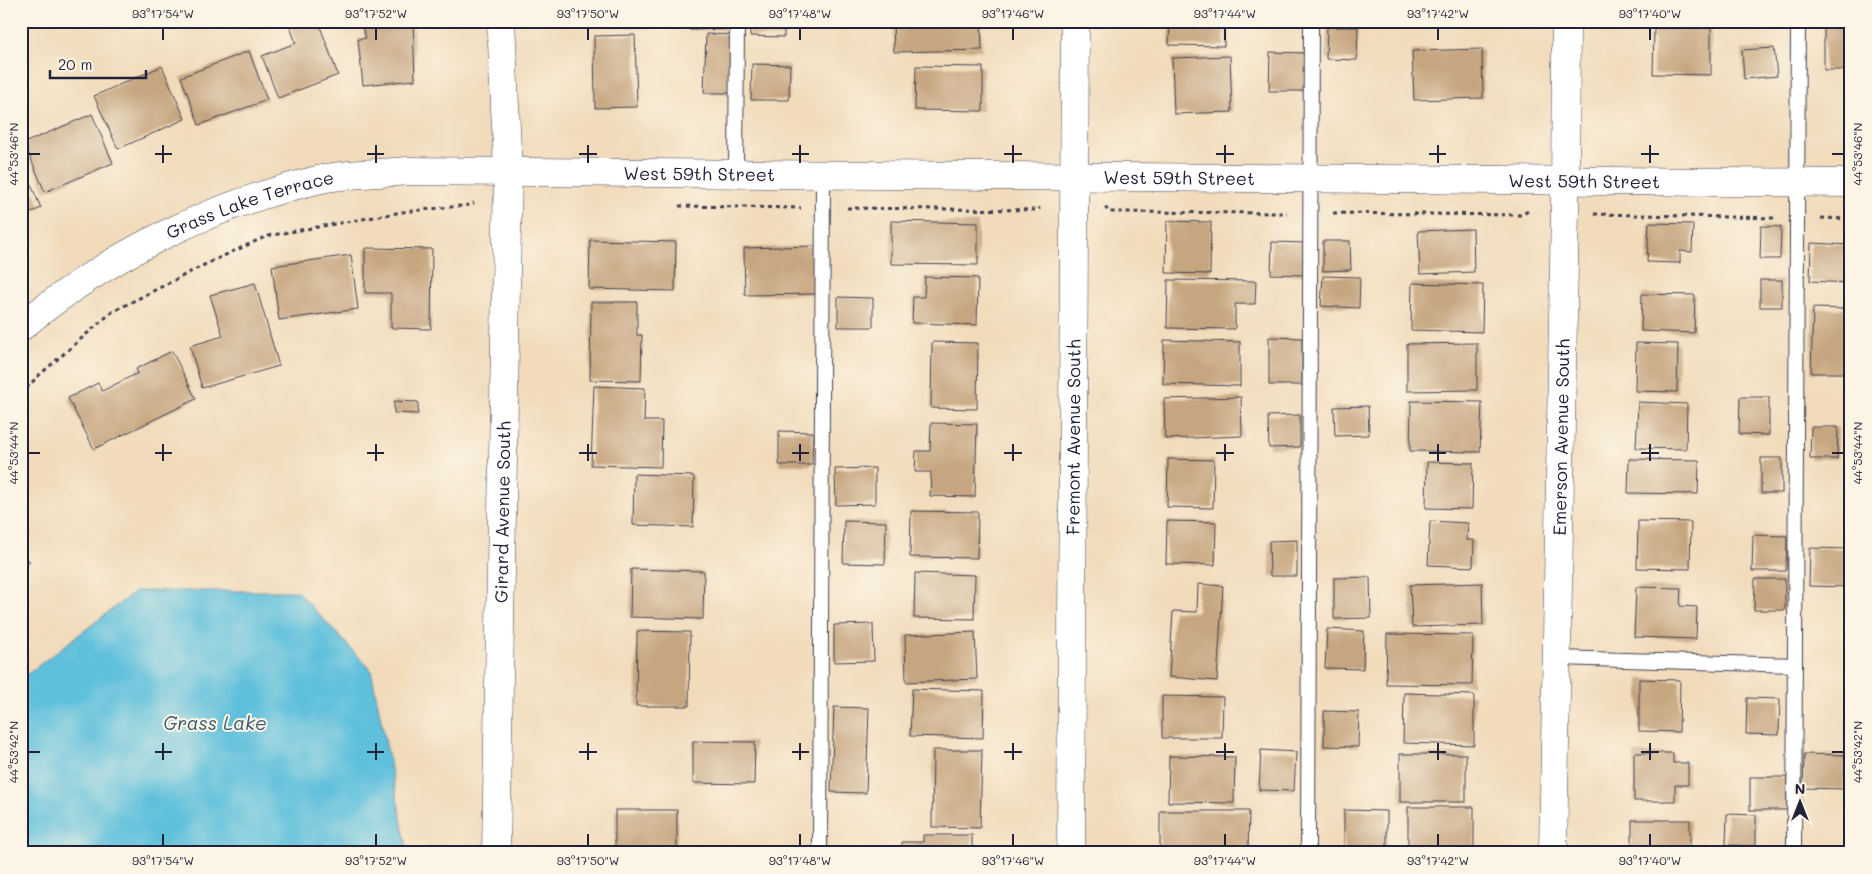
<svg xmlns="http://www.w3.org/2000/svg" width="1872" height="874" font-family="Mali,sans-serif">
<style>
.water{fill:#5ec0dc;stroke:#40718c}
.building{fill:#c6a680}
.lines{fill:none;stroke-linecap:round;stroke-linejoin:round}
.service-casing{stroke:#413e4e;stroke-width:16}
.minor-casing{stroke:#413e4e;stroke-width:29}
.path{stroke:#413e4e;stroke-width:3;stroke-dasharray:4 4;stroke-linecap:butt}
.service{stroke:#fff;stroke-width:14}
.minor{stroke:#fff;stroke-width:28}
.ticks{fill:none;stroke:#22223b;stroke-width:2}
.labels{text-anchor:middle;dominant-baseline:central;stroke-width:4;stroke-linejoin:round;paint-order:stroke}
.street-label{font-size:18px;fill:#22223b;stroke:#fcf5e5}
.water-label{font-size:19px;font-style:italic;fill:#375973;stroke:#fcf5e5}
.neatline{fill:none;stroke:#22223b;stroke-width:2}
.ticks-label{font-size:12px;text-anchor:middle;fill:#22223b}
</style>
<rect width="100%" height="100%" fill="#fcf5e5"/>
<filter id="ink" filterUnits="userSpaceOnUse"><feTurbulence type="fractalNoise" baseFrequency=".02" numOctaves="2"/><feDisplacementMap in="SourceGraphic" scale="10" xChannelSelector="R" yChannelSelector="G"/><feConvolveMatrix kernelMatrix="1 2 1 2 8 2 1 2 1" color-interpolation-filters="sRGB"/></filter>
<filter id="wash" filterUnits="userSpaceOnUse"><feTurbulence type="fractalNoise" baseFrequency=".0096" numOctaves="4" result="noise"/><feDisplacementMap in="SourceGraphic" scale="20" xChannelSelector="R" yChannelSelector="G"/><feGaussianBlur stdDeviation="1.12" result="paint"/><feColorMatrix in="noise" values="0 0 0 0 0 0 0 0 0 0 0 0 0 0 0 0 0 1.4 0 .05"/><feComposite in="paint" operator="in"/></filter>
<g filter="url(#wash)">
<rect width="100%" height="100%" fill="#f1dbbb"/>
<polygon class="water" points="136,591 297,591 371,670 408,853 21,853 21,679"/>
<g id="blocks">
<g class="building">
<polygon points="296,21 318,21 338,75 278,98 262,56 296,43 289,24"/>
<polygon points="360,21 413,21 415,80 363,85 358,39 366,38"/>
<polygon points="605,21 650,21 650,28 605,27"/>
<polygon points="689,21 732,21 732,29 689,30"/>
<polygon points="750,21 784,21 784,37 750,36"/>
<polygon points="893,21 981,21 982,50 894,52"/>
<polygon points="1170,21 1224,21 1224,46 1169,45"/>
<polygon points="1824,25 1851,26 1851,70 1824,70"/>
<polygon points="1327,27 1358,27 1357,60 1326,59"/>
<polygon points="1654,28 1711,28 1711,75 1653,74"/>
<polygon points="706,34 733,35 732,93 704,93"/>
<polygon points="635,35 637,107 595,108 594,36"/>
<polygon points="1774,48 1777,76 1744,79 1742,50"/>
<polygon points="1482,49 1483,98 1414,100 1412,51"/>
<polygon points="249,51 267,100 199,125 181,77"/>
<polygon points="1270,52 1306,53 1306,91 1269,91"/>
<polygon points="1230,56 1232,112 1174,114 1172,58"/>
<polygon points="752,64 790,65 789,100 751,100"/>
<polygon points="162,66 185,119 118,149 94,96"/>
<polygon points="916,66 983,67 983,111 915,110"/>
<polygon points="92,114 113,163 45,192 24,143"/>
<polygon points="21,161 41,208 21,217"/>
<polygon points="891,221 978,223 978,265 891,264"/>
<polygon points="1167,221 1211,222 1210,274 1166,273"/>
<polygon points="1649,223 1693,224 1692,252 1680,251 1680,263 1647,262"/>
<polygon points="1761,226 1781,227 1780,259 1760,259"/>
<polygon points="1473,229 1474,272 1420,274 1418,231"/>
<polygon points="590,240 676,242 675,291 589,289"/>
<polygon points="1323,241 1350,241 1351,270 1323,271"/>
<polygon points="1272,242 1305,243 1305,275 1271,274"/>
<polygon points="1811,243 1851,245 1850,283 1810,281"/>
<polygon points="816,246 817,294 745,295 744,248"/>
<polygon points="365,248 432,249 431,329 391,328 391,293 365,293"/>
<polygon points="351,255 358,309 279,320 272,266"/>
<polygon points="1323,276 1360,277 1359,308 1321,306"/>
<polygon points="925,277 978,278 977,325 912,323 913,297 924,297"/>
<polygon points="1168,280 1256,281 1255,304 1235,304 1235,329 1167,328"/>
<rect x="1760" y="280" width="22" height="27"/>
<polygon points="255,283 279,366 202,388 190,346 223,336 210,295"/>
<polygon points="1412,283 1483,285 1482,332 1411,330"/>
<polygon points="1642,294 1695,295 1694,333 1641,331"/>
<polygon points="838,297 873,298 873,327 838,327"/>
<polygon points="591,302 637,302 637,335 642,335 641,381 590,380"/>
<polygon points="1813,308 1848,309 1847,373 1811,373"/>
<polygon points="1269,337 1302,338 1302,385 1269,385"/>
<polygon points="1164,340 1240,342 1240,386 1163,384"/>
<polygon points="932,342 978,343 977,409 931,408"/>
<polygon points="1477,343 1477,390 1407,391 1407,344"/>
<polygon points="1636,343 1678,344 1677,392 1635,391"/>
<polygon points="172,351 196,399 94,449 68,398 98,383 102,391 138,373 136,369"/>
<polygon points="594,386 645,388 644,421 662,421 661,467 591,465"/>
<polygon points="1241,397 1242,436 1165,439 1164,399"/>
<polygon points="1740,397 1769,397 1769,435 1739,434"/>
<polygon points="394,401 418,402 418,414 394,413"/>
<polygon points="1411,401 1482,402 1480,452 1410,451"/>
<polygon points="1638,402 1687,404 1686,449 1636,448"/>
<polygon points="1368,406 1369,435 1335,436 1334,407"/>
<polygon points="1300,415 1300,447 1269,448 1268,416"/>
<polygon points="931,423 977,424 975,497 930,496 931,472 915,472 916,451 930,451"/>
<polygon points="1811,427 1838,427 1837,459 1810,459"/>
<polygon points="779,431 813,432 812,465 779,465"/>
<rect x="1761" y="458" width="21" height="35"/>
<polygon points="1168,459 1214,460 1213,508 1167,507"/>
<polygon points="1629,459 1699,460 1698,494 1628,493"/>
<polygon points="1427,462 1473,463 1472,509 1426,508"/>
<polygon points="875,468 875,504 836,505 835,469"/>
<polygon points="634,474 694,476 693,527 633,525"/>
<polygon points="911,511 978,512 977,558 910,557"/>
<polygon points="844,521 886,522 885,564 843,563"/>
<polygon points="1167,521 1216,522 1215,565 1166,564"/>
<polygon points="1430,521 1468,523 1467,540 1474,540 1473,567 1428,565"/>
<polygon points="1638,521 1691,522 1690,569 1637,568"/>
<polygon points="1753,535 1787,536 1786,571 1752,571"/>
<polygon points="1297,540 1297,576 1270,576 1269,541"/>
<polygon points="1810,548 1851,549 1850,587 1809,586"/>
<polygon points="21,553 30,562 21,569"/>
<polygon points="631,569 704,571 703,619 630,617"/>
<polygon points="915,573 975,575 974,619 914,618"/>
<polygon points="1370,577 1371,618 1334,619 1334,578"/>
<polygon points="1755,579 1785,579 1785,610 1754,610"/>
<polygon points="1482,583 1483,625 1412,627 1410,585"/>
<polygon points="1198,584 1223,586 1217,681 1169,677 1173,611 1197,612"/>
<polygon points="1636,587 1681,588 1680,606 1697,607 1696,639 1634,637"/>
<polygon points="873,624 874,661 834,662 834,625"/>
<polygon points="1327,629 1364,631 1363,669 1325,668"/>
<polygon points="637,631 690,632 689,706 636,706"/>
<polygon points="975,632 977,679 906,682 905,635"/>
<polygon points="1387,634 1473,635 1472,685 1386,684"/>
<polygon points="1639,679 1680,680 1679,732 1639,731"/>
<polygon points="912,689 984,691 983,738 910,736"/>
<polygon points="1404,693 1474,695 1474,745 1403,743"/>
<polygon points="1162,696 1223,697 1222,738 1162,738"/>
<polygon points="1747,698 1780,699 1779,735 1746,734"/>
<polygon points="834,707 869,708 866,793 831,792"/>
<polygon points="1324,711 1359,712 1358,747 1324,746"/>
<polygon points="693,741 755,742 754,784 693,783"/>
<polygon points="933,750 982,750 980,828 932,827"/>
<polygon points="1261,750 1296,752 1294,791 1259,790"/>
<polygon points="1634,753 1673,753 1673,763 1688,763 1688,785 1675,785 1675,801 1634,801"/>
<rect x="1400" y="754" width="66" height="48"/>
<polygon points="1804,754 1845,755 1844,789 1803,788"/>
<polygon points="1169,756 1235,757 1234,803 1168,802"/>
<rect x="1750" y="777" width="37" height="33"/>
<rect x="1408" y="807" width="66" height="46"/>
<rect x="615" y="810" width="62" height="43"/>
<polygon points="1344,810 1387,811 1387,852 1344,851"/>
<polygon points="1160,811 1249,811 1248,853 1160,853"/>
<polygon points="1727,814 1756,815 1756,846 1726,845"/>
<rect x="1632" y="820" width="58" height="33"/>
<polygon points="923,835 972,835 972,853 902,853 902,842 923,842"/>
</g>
</g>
</g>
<g filter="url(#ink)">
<use href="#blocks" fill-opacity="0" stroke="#413e4e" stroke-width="1"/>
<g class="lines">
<defs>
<g id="service">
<polyline points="736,173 737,21"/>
<polyline points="1557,658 1795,665"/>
<polyline points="820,853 823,174"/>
<polyline points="1308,853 1311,21"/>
<polyline points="1794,853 1798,21"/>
</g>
<g id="minor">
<path id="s1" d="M 21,327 C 106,257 206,207 313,181 C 343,173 377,174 407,171 L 1851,183"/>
<path id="s2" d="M 496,853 L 508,171 L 501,21"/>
<path id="s3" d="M 1071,853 L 1075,21"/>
<path id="s4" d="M 1553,853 L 1565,209 L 1566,21"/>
</g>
</defs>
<use href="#service" class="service-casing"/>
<use href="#minor" class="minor-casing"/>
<g class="path">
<polyline points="679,206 801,208"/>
<polyline points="1105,207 1109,212 1287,213"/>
<polyline points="847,208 1037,210 1040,208"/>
<polyline points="1333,213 1522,215 1528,211"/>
<polyline points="1594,214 1775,218"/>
<polyline points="1821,218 1851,219"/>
<polyline points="21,394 37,377 112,312 206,264 267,236 402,212 470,205 474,203"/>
</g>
<use href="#service" class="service"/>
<use href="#minor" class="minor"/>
</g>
</g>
<path class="ticks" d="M 163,28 L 163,40M 376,28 L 376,40M 588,28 L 588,40M 800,28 L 800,40M 1013,28 L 1013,40M 1225,28 L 1225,40M 1438,28 L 1438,40M 1650,28 L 1650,40M 163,145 L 163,163M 376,145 L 376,163M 588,145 L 588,163M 800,145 L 800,163M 1013,145 L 1013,163M 1225,145 L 1225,163M 1438,145 L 1438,163M 1650,145 L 1650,163M 28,154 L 40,154M 155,154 L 172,154M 367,154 L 384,154M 579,154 L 597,154M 792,154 L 809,154M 1004,154 L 1022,154M 1216,154 L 1234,154M 1429,154 L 1446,154M 1641,154 L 1659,154M 1832,154 L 1844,154M 163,444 L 163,461M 376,444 L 376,461M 588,444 L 588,461M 800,444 L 800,461M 1013,444 L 1013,461M 1225,444 L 1225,461M 1438,444 L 1438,461M 1650,444 L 1650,461M 28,453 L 40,453M 155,453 L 172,453M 367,453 L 384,453M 579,453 L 597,453M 792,453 L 809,453M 1004,453 L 1022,453M 1216,453 L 1234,453M 1429,453 L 1446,453M 1641,453 L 1659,453M 1832,453 L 1844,453M 163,743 L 163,760M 376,743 L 376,760M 588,743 L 588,760M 800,743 L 800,760M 1013,743 L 1013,760M 1225,743 L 1225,760M 1438,743 L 1438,760M 1650,743 L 1650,760M 28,752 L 40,752M 155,752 L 172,752M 367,752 L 384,752M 579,752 L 597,752M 792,752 L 809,752M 1004,752 L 1022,752M 1216,752 L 1234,752M 1429,752 L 1446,752M 1641,752 L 1659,752M 1832,752 L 1844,752M 163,834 L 163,846M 376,834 L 376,846M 588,834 L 588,846M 800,834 L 800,846M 1013,834 L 1013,846M 1225,834 L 1225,846M 1438,834 L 1438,846M 1650,834 L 1650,846"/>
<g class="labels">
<g class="street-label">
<text stroke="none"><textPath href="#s1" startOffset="716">West 59th Street</textPath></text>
<text stroke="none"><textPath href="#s1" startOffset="1196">West 59th Street</textPath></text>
<text stroke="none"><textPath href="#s1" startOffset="1601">West 59th Street</textPath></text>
<text stroke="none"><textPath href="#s1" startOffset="262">Grass Lake Terrace</textPath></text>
<text stroke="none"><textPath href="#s3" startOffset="416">Fremont Avenue South</textPath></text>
<text stroke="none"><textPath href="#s4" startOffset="416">Emerson Avenue South</textPath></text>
<text stroke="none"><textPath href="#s2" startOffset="341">Girard Avenue South</textPath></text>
</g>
<g class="water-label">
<text x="215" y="722">Grass Lake</text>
</g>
</g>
<rect width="1872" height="874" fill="none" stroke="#fcf5e5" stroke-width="55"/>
<g transform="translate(1800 802)" stroke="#fcf5e5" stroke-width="4" paint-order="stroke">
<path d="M0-4L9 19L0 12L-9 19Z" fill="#22223b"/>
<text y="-8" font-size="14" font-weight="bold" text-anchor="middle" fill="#22223b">N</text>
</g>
<path d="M50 70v8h96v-8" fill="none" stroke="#22223b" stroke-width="2.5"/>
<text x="58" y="70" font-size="15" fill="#22223b" stroke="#fcf5e5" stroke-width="4" paint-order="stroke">20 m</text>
<rect x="28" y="28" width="1816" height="818" class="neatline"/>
<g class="ticks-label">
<text x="163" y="18">93°17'54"W</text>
<text x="376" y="18">93°17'52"W</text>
<text x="588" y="18">93°17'50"W</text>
<text x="800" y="18">93°17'48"W</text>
<text x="1013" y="18">93°17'46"W</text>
<text x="1225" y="18">93°17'44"W</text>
<text x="1438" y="18">93°17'42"W</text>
<text x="1650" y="18">93°17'40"W</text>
<text transform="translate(14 154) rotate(-90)" y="4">44°53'46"N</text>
<text transform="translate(1858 154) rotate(-90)" y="4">44°53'46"N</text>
<text transform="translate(14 453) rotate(-90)" y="4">44°53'44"N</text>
<text transform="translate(1858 453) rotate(-90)" y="4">44°53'44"N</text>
<text transform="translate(14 752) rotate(-90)" y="4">44°53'42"N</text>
<text transform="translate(1858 752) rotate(-90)" y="4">44°53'42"N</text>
<text x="163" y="865">93°17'54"W</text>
<text x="376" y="865">93°17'52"W</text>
<text x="588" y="865">93°17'50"W</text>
<text x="800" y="865">93°17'48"W</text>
<text x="1013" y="865">93°17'46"W</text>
<text x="1225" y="865">93°17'44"W</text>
<text x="1438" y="865">93°17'42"W</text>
<text x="1650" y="865">93°17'40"W</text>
</g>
</svg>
